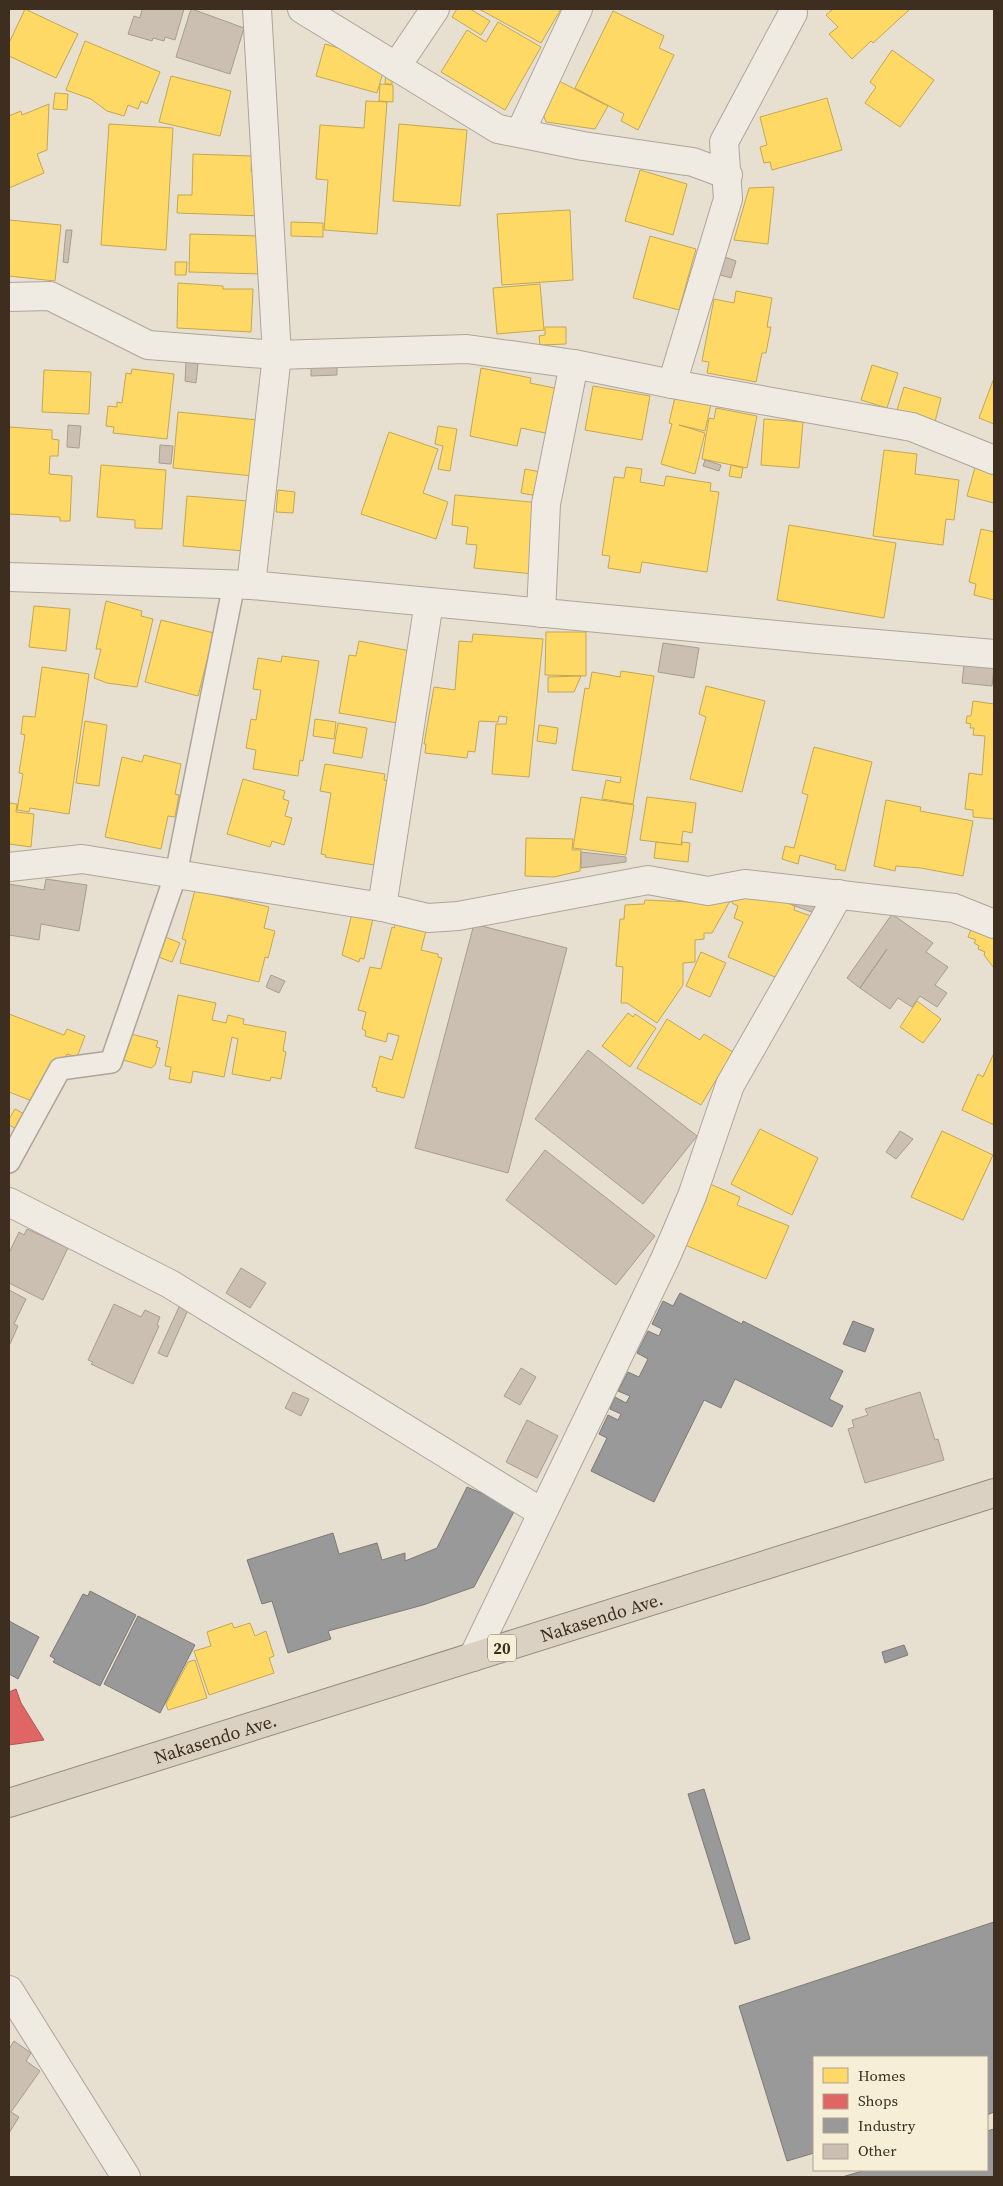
<svg xmlns="http://www.w3.org/2000/svg" width="1003" height="2186" font-family="'Source Serif 4',serif">
<style>
.homes{fill:#ffd966;stroke:#c5a651}
.shops{fill:#e06666;stroke:#af5551}
.industry{fill:#999;stroke:#7d7975}
.building{fill:#cbbfb2;stroke:#a89c90}
.lines{fill:none;stroke-linecap:round;stroke-linejoin:round}
.lane-casing{stroke:#ada599;stroke-width:24}
.street-casing{stroke:#ada599;stroke-width:30}
.highway-casing{stroke:#928b80;stroke-width:30}
.lane{stroke:#efebe3;stroke-width:21}
.street{stroke:#efebe3;stroke-width:28}
.highway{stroke:#dad1c2;stroke-width:28}
.labels{text-anchor:middle;dominant-baseline:central;stroke-width:5;stroke-linejoin:round;paint-order:stroke}
.shield{fill:#f7eed8;stroke:#756857;stroke-width:1}
.shield-label{font-size:16px;font-weight:bold;fill:#3d2e20}
.street-label{font-size:18px;fill:#3d2e20;stroke:#f7eed8}
</style>
<rect width="100%" height="100%" fill="#e7e0d1"/>
<g class="homes">
<polygon points="25,9 78,34 56,78 9,56 9,43"/>
<polygon points="457,9 470,9 490,21 481,35 452,17"/>
<polygon points="479,9 561,9 541,43"/>
<polygon points="833,9 910,9 873,43 871,41 852,59 829,34 838,27 826,15"/>
<polygon points="613,11 664,36 659,48 674,55 638,130 621,121 624,114 575,88"/>
<polygon points="498,22 541,47 505,110 441,72 467,30 486,42"/>
<polygon points="85,41 160,72 147,104 141,101 138,109 128,105 124,116 107,111 91,99 66,90"/>
<polygon points="325,44 386,62 377,93 316,76"/>
<polygon points="892,50 934,80 900,127 865,103 876,87 870,82"/>
<polygon points="386,67 393,68 392,84 385,84"/>
<polygon points="171,76 231,91 220,136 159,122"/>
<polygon points="559,81 608,106 595,129 546,122 543,114"/>
<polygon points="380,84 393,85 393,102 379,101"/>
<polygon points="55,93 68,94 67,110 53,109"/>
<polygon points="827,98 842,150 772,170 770,162 764,163 760,147 767,145 760,117"/>
<polygon points="366,101 387,102 377,234 324,230 328,180 316,179 320,125 364,128"/>
<polygon points="49,104 47,150 37,154 44,173 9,188 9,116 21,111 22,115"/>
<polygon points="109,124 173,128 166,250 101,245"/>
<polygon points="399,124 467,130 460,206 393,201"/>
<polygon points="193,154 252,156 251,171 263,171 262,216 177,213 178,195 192,195"/>
<polygon points="640,170 687,184 673,235 625,221"/>
<polygon points="774,187 768,244 734,240 749,188"/>
<polygon points="570,210 573,280 502,285 497,214"/>
<polygon points="9,220 61,225 55,281 9,276"/>
<polygon points="291,222 323,223 323,237 291,236"/>
<polygon points="190,234 262,236 261,274 189,272"/>
<polygon points="650,236 696,249 679,310 633,298"/>
<polygon points="175,262 187,262 186,275 175,275"/>
<polygon points="178,283 223,286 223,289 253,289 251,332 177,328"/>
<polygon points="540,284 544,330 497,334 493,288"/>
<polygon points="736,291 772,298 767,327 771,327 766,353 762,353 756,382 707,373 709,362 702,361 714,299 734,303"/>
<polygon points="545,327 566,327 566,344 540,345 539,336 545,335"/>
<polygon points="872,365 898,373 887,408 861,400"/>
<polygon points="481,368 531,378 530,383 559,389 550,434 521,428 517,446 470,436"/>
<polygon points="132,369 174,374 167,439 113,433 114,427 106,426 108,406 117,407 117,402 122,403 126,373 131,374"/>
<polygon points="44,370 91,372 89,414 42,412"/>
<polygon points="994,378 994,424 979,418"/>
<polygon points="593,386 650,396 642,440 585,430"/>
<polygon points="904,387 941,398 935,422 897,410"/>
<polygon points="675,397 711,404 705,431 679,425 705,433 695,474 661,464 672,424 669,423"/>
<polygon points="716,408 757,416 747,468 702,459 709,418 714,419"/>
<polygon points="178,412 258,420 253,476 173,468"/>
<polygon points="764,419 803,422 799,468 761,465"/>
<polygon points="438,426 457,429 450,471 438,469 443,446 435,444"/>
<polygon points="9,427 52,430 52,439 59,440 58,456 50,456 49,474 72,476 70,521 60,521 60,517 9,514"/>
<polygon points="389,432 438,449 423,493 448,502 436,539 361,514"/>
<polygon points="884,450 917,454 915,474 959,480 954,520 946,519 943,545 873,536"/>
<polygon points="976,464 994,473 994,503 967,496"/>
<polygon points="101,465 166,470 162,529 135,528 135,520 97,517"/>
<polygon points="731,465 743,468 741,478 729,476"/>
<polygon points="626,467 642,469 640,482 664,486 666,476 711,483 710,491 719,492 707,572 642,562 640,573 608,568 610,556 602,555 614,477 624,478"/>
<polygon points="525,469 546,473 543,497 521,493"/>
<polygon points="278,490 295,492 293,513 276,512"/>
<polygon points="455,495 541,503 533,574 474,568 477,545 466,544 468,527 452,525"/>
<polygon points="187,496 248,501 245,551 183,546"/>
<polygon points="789,525 896,543 884,618 777,600"/>
<polygon points="981,529 994,532 994,600 974,595 976,584 969,582"/>
<polygon points="106,601 142,611 141,616 153,619 137,687 107,683 94,678 101,649 96,649"/>
<polygon points="34,606 70,609 66,651 29,647"/>
<polygon points="161,620 214,633 198,696 145,682"/>
<polygon points="546,632 586,632 586,676 545,675"/>
<polygon points="473,634 543,639 529,777 492,774 496,724 506,724 507,717 499,716 498,722 479,721 475,752 468,751 467,758 425,753 426,744 424,744 434,687 455,690 459,641 472,642"/>
<polygon points="359,641 415,652 403,724 339,713 349,655 356,656"/>
<polygon points="282,656 319,661 303,761 300,760 298,776 253,769 256,750 246,748 251,719 256,720 261,690 253,689 258,658 281,662"/>
<polygon points="42,667 89,674 69,814 30,808 29,812 17,810 23,774 19,773 25,735 21,734 23,716 35,717"/>
<polygon points="621,671 654,676 633,804 602,799 606,780 620,783 621,777 572,770 585,688 589,689 592,672 620,677"/>
<polygon points="581,676 574,692 548,692 548,677"/>
<polygon points="706,686 765,701 742,792 690,779 706,717 699,714"/>
<polygon points="973,701 994,704 994,819 973,817 973,810 965,809 969,773 982,775 985,736 973,735 974,728 970,728 971,724 966,723 967,716 971,716"/>
<polygon points="315,719 336,722 334,739 313,736"/>
<polygon points="85,721 107,725 99,786 76,783"/>
<polygon points="338,723 367,728 362,758 333,753"/>
<polygon points="539,725 558,728 556,744 537,741"/>
<polygon points="814,747 872,762 845,871 835,869 836,865 800,855 798,864 782,859 785,846 794,848 808,795 802,793"/>
<polygon points="144,755 181,764 175,794 179,795 175,817 168,816 161,849 105,837 122,757 142,762"/>
<polygon points="325,764 385,774 384,780 388,781 374,865 325,857 326,855 321,854 331,793 320,791"/>
<polygon points="243,779 285,791 283,799 289,801 285,816 292,818 284,845 272,841 270,847 227,834"/>
<polygon points="581,797 634,805 626,855 573,848"/>
<polygon points="647,797 696,803 692,833 683,831 681,845 640,840"/>
<polygon points="886,800 921,807 920,811 973,821 963,876 921,868 896,866 895,871 874,866"/>
<polygon points="9,803 17,804 16,812 34,814 31,847 9,844"/>
<polygon points="526,838 573,839 572,850 581,850 580,871 554,877 525,876"/>
<polygon points="656,842 682,845 682,842 690,843 688,862 654,858"/>
<polygon points="195,890 269,907 264,928 275,931 268,958 265,957 259,982 180,963 186,940 182,939"/>
<polygon points="737,893 753,899 755,893 774,901 775,898 795,906 794,910 811,916 807,928 804,927 782,980 728,957 743,922 734,918 738,906 732,903"/>
<polygon points="690,898 730,901 712,933 704,933 704,939 695,940 695,962 683,963 683,985 657,1023 627,1003 621,1003 623,967 616,966 620,919 624,919 625,905 644,904 645,900 690,902"/>
<polygon points="354,905 375,909 364,959 360,958 359,962 342,955"/>
<polygon points="974,922 994,929 994,968 984,955 985,952 978,949 979,946 974,943 976,940 968,937"/>
<polygon points="396,923 426,931 421,950 438,954 438,957 442,958 404,1098 376,1091 377,1088 372,1087 380,1056 392,1060 399,1036 388,1033 386,1042 365,1036 366,1031 362,1029 366,1012 358,1010 370,967 381,969 392,927 394,928"/>
<polygon points="163,936 180,943 172,962 156,956"/>
<polygon points="701,952 726,963 710,997 686,986"/>
<polygon points="178,995 216,1003 212,1020 226,1023 228,1015 244,1019 243,1024 286,1032 283,1051 286,1052 281,1079 271,1077 270,1081 232,1074 238,1039 232,1037 224,1077 193,1071 191,1083 169,1079 171,1067 165,1066"/>
<polygon points="917,1001 941,1019 923,1043 900,1027"/>
<polygon points="628,1013 633,1017 635,1014 656,1028 630,1067 602,1046"/>
<polygon points="9,1014 64,1035 67,1029 85,1036 77,1057 67,1054 59,1073 40,1104 9,1092"/>
<polygon points="667,1019 700,1040 704,1034 733,1052 701,1105 637,1068"/>
<polygon points="127,1033 158,1041 156,1047 160,1048 155,1065 151,1068 120,1059"/>
<polygon points="994,1053 994,1125 962,1110 978,1074 983,1077"/>
<polygon points="15,1109 28,1116 20,1131 9,1125 9,1119"/>
<polygon points="760,1129 818,1158 792,1215 731,1184"/>
<polygon points="942,1131 993,1155 963,1220 911,1197"/>
<polygon points="710,1184 740,1197 737,1205 789,1226 766,1279 685,1245"/>
<polygon points="232,1623 234,1628 250,1623 255,1636 266,1631 274,1656 269,1658 274,1673 209,1695 194,1651 211,1646 207,1632"/>
<polygon points="195,1660 207,1698 168,1710 166,1704 188,1662"/>
</g>
<polygon class="shops" points="16,1689 21,1703 44,1740 9,1745 9,1692"/>
<g class="industry">
<polygon points="680,1293 742,1324 743,1321 843,1371 829,1399 843,1406 832,1427 735,1379 721,1408 704,1400 654,1502 591,1471 607,1438 599,1434 608,1415 618,1420 621,1414 610,1409 615,1397 626,1403 630,1396 618,1391 628,1372 639,1377 648,1359 637,1353 648,1331 659,1336 662,1329 652,1324 663,1301 673,1306"/>
<polygon points="853,1321 874,1329 865,1352 843,1344"/>
<polygon points="467,1487 516,1508 474,1587 423,1605 328,1631 331,1639 288,1653 272,1601 262,1604 247,1560 333,1533 339,1554 377,1543 382,1560 405,1553 405,1561 437,1548"/>
<polygon points="90,1591 136,1615 100,1686 53,1662 55,1659 50,1656 83,1594 88,1596"/>
<polygon points="138,1616 195,1645 160,1713 104,1684"/>
<polygon points="9,1621 39,1637 18,1679 9,1674"/>
<polygon points="904,1645 908,1655 885,1663 882,1652"/>
<polygon points="704,1789 750,1939 735,1944 688,1794"/>
<polygon points="994,1922 994,2112 987,2115 987,2057 814,2057 814,2153 787,2161 739,2006"/>
<polygon points="994,2129 994,2177 842,2177 866,2170 987,2170 987,2131"/>
</g>
<g class="building">
<polygon points="142,9 184,9 175,40 165,37 164,41 153,38 152,41 128,34 134,16 140,18"/>
<polygon points="192,9 244,28 230,74 176,57 190,12"/>
<polygon points="66,230 72,230 68,263 63,262"/>
<polygon points="725,257 736,261 731,278 720,275"/>
<polygon points="337,361 337,375 311,376 311,362"/>
<polygon points="186,362 198,364 196,383 185,381"/>
<polygon points="68,425 81,426 79,448 67,447"/>
<polygon points="160,445 173,446 171,464 159,463"/>
<polygon points="705,460 721,465 719,471 703,466"/>
<polygon points="663,643 699,648 694,678 658,672"/>
<polygon points="964,665 994,668 992,686 962,683"/>
<polygon points="581,852 626,857 626,862 581,868"/>
<polygon points="46,879 87,885 79,931 41,924 39,940 9,935 9,884 44,890"/>
<polygon points="798,890 825,901 820,915 792,905"/>
<polygon points="892,914 933,943 926,952 948,967 935,985 947,993 937,1007 920,996 912,1007 898,998 890,1009 860,988 887,949 860,988 847,978"/>
<polygon points="474,924 567,948 508,1173 415,1148"/>
<polygon points="271,975 285,981 279,993 266,987"/>
<polygon points="588,1050 697,1136 643,1204 535,1119"/>
<polygon points="900,1131 913,1139 896,1159 886,1152"/>
<polygon points="545,1150 655,1236 616,1285 506,1200"/>
<polygon points="27,1229 68,1248 43,1300 9,1283 9,1253 19,1232 24,1235"/>
<polygon points="241,1268 266,1283 250,1308 226,1293"/>
<polygon points="9,1290 26,1299 14,1324 18,1326 9,1346"/>
<polygon points="114,1304 141,1317 145,1310 160,1317 157,1325 159,1326 133,1384 91,1364 93,1362 88,1360"/>
<polygon points="179,1307 188,1310 167,1357 158,1353"/>
<polygon points="521,1368 536,1377 520,1405 504,1396"/>
<polygon points="293,1392 309,1399 301,1416 285,1408"/>
<polygon points="920,1392 935,1440 938,1439 944,1460 865,1483 848,1429 854,1427 852,1420 868,1415 865,1409"/>
<polygon points="527,1420 558,1436 537,1478 506,1462"/>
<polygon points="14,2041 31,2053 26,2061 40,2071 11,2112 19,2117 9,2133 9,2049"/>
</g>
<g class="lines">
<defs>
<polyline id="lane" points="9,1162 60,1069 111,1062 176,874 234,584"/>
<g id="street">
<polyline points="302,9 498,129 583,146 693,162 728,175"/>
<polyline points="396,67 435,9"/>
<polyline points="520,133 578,9"/>
<polyline points="9,297 50,296 148,345 277,355 467,349 574,364 672,384 912,427 994,460"/>
<polyline points="672,384 728,199 724,142 793,13"/>
<polyline points="9,577 251,585 818,639 994,654"/>
<polyline points="251,585 277,355 257,9"/>
<polyline points="541,613 546,504 574,364"/>
<polyline points="9,867 82,859 382,907 428,918 458,916 648,880 708,891 745,884 954,908 994,924"/>
<polyline points="382,907 429,602"/>
<polyline points="9,1202 170,1284 541,1512"/>
<polyline points="473,1657 665,1259 692,1196 730,1085 839,894"/>
<polyline points="9,1990 126,2177"/>
</g>
<g id="highway">
<path id="s1" d="M 9,1803 L 994,1493"/>
</g>
</defs>
<use href="#lane" class="lane-casing"/>
<use href="#street" class="street-casing"/>
<use href="#highway" class="highway-casing"/>
<use href="#lane" class="lane"/>
<use href="#street" class="street"/>
<use href="#highway" class="highway"/>
</g>
<g class="labels">
<rect class="shield" x="488" y="1634.5" width="28" height="27" rx="4"/>
<g class="shield-label">
<text x="502" y="1648">20</text>
</g>
<g class="street-label">
<text stroke="none"><textPath href="#s1" startOffset="621">Nakasendo Ave.</textPath></text>
<text stroke="none"><textPath href="#s1" startOffset="216">Nakasendo Ave.</textPath></text>
</g>
</g>
<rect width="1003" height="2186" fill="none" stroke="#3d2e20" stroke-width="20"/>
<rect x="813" y="2056" width="175" height="115" fill="#f7eed8" stroke="#ada18e"/>
<rect x="823" y="2068" width="25" height="15" fill="#ffd966" stroke="#ada18e"/>
<text x="858" y="2081" font-size="15" fill="#3d2e20">Homes</text>
<rect x="823" y="2094" width="25" height="15" fill="#e06666" stroke="#ada18e"/>
<text x="858" y="2106" font-size="15" fill="#3d2e20">Shops</text>
<rect x="823" y="2118" width="25" height="15" fill="#999999" stroke="#ada18e"/>
<text x="858" y="2131" font-size="15" fill="#3d2e20">Industry</text>
<rect x="823" y="2144" width="25" height="15" fill="#cbbfb2" stroke="#ada18e"/>
<text x="858" y="2156" font-size="15" fill="#3d2e20">Other</text>
</svg>
